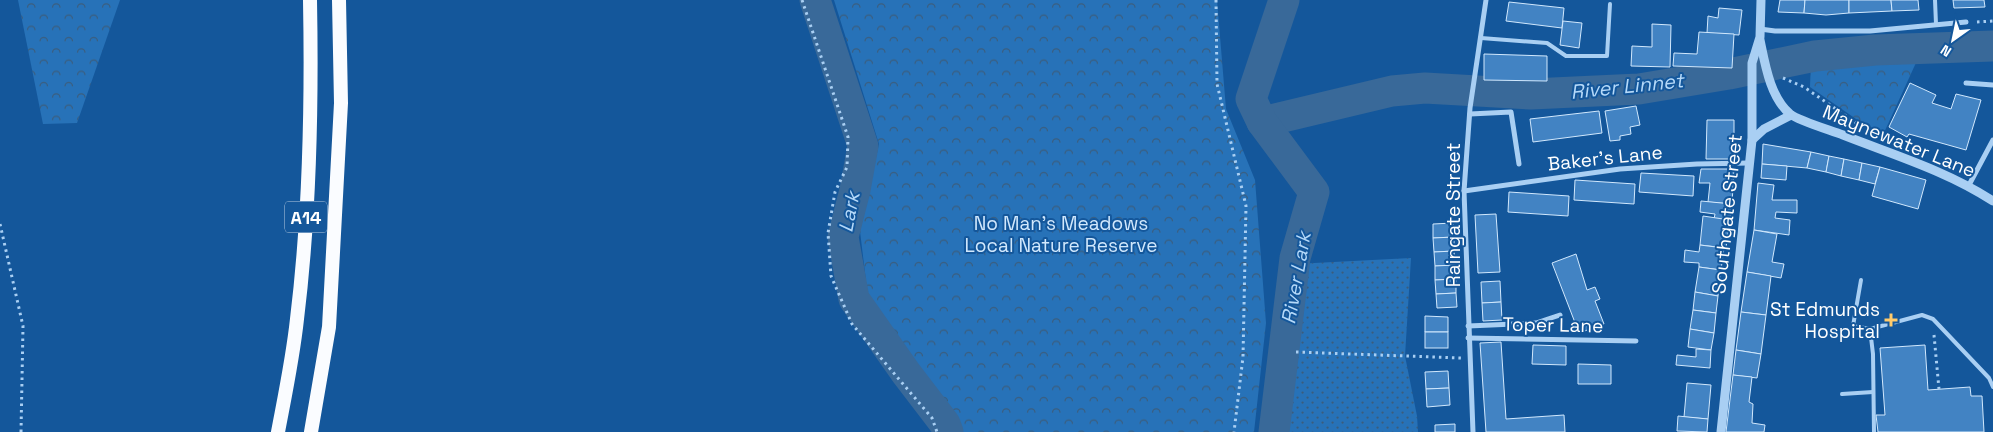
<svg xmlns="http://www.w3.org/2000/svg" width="1993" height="432" font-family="'Space Grotesk',sans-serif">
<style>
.forest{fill:url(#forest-crowns)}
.garden{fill:url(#garden-dots)}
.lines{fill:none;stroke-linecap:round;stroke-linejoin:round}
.river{stroke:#396999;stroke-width:31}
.building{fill:#4283c3;stroke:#d1e8fd}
.path{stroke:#a9cff3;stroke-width:3;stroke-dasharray:2.5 4;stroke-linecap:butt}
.service{stroke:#a9cff3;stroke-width:4}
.minor{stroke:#a9cff3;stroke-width:5}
.tertiary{stroke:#a9cff3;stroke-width:9}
.trunk{stroke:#fafcff;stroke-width:14}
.poi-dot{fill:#ffcb6b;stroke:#14579b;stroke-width:2}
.labels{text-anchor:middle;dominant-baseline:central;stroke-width:4;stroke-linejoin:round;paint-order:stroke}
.shield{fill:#14579b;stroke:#b8cde1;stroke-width:1}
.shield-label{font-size:18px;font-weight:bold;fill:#fff}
.street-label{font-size:19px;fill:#fff;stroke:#14579b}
.park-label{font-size:19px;fill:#d1e8fd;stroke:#14579b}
.poi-label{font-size:19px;fill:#fff;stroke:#14579b;text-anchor:end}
.water-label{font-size:20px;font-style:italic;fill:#b5d9f9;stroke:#14579b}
</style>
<defs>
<pattern id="forest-crowns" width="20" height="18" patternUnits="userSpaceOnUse" patternTransform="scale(1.25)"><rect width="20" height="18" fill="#2772b8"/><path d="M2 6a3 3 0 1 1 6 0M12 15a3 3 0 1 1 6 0" fill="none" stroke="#3b5d7d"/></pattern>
<pattern id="garden-dots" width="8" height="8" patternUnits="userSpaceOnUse" patternTransform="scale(1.25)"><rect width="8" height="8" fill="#2772b8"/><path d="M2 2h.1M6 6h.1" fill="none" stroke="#3b5d7d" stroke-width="1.8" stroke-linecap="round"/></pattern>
</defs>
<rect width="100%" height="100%" fill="#14579b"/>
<g class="forest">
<polygon points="18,0 120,0 77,123 43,124"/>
<polygon points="834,0 1217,0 1226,109 1255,180 1266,323 1254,432 957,432 953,421 869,306 860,231 879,144"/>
<polygon points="1872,54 1920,54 1882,137 1810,87 1811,61"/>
</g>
<polygon class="garden" points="1411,258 1405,356 1417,416 1418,432 1284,432 1295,264"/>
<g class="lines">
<g class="river">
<polyline points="815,0 863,146 855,190 843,237 854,299 906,373 945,424 948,432"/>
<polyline points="1262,122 1392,91 1425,88 1531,94 1639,89 1729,74 1815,56 1875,50 1993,46"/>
<polyline points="1274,432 1295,258 1314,192 1262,122 1251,99 1284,0"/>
</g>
</g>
<g class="building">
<polygon points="1780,0 1805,0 1804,13 1778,12"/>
<polygon points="1805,0 1849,0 1849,13 1826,15 1804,13"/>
<polygon points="1849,0 1891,0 1892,11 1849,13"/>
<polygon points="1891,0 1918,0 1919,10 1892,11"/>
<polygon points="1953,0 1984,0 1985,7 1954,8"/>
<polygon points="1509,2 1564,8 1562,28 1506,21"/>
<polygon points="1719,8 1742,10 1739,35 1707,33 1708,16 1718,18"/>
<polygon points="1563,21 1582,23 1579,48 1560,45"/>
<polygon points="1652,24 1671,25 1670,67 1631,66 1632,46 1652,47"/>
<polygon points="1699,32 1734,34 1732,68 1673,66 1674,53 1697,54"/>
<polygon points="1484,54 1547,56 1547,81 1484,80"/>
<polygon points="1910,83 1936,95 1932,103 1951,109 1956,94 1981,100 1966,150 1909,134 1907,137 1889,127"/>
<polygon points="1636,106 1640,125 1630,127 1631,134 1620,136 1620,140 1610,141 1605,111"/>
<polygon points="1599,111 1602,133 1533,142 1530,119"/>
<polygon points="1707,120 1734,120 1734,159 1706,159"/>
<polygon points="1763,144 1811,152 1807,168 1762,164"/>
<polygon points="1811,152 1829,156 1826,172 1807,168"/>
<polygon points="1829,156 1844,159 1841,176 1826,172"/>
<polygon points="1844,159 1862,163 1859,180 1841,176"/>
<polygon points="1862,163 1880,167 1875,184 1859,180"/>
<polygon points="1762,164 1787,166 1786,180 1761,178"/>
<polygon points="1880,167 1926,180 1918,209 1872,196"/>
<polygon points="1701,169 1734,169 1732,204 1708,202 1710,183 1699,183"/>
<polygon points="1641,173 1694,176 1693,196 1639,192"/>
<polygon points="1575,180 1635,184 1634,204 1574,200"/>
<polygon points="1758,183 1774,185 1772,200 1797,200 1797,213 1776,212 1775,218 1790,220 1789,235 1754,230"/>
<polygon points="1509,192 1569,196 1568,216 1508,212"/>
<polygon points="1701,201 1732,204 1730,220 1714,219 1715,214 1700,212"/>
<polygon points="1496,214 1500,272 1478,273 1475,215"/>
<polygon points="1703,216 1730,220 1726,248 1700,245"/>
<polygon points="1453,223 1454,237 1433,238 1433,224"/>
<polygon points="1754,230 1777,234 1772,262 1784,264 1781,278 1747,272"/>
<polygon points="1454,237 1454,251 1434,252 1433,238"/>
<polygon points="1700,245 1724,248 1721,270 1699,267 1699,263 1684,262 1685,250 1699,252"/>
<polygon points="1454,251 1455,265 1435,266 1434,252"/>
<polygon points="1576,254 1587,290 1595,287 1600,299 1595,301 1604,324 1579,333 1552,263"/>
<polygon points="1455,265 1456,279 1435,280 1435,266"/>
<polygon points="1699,267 1721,270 1718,296 1695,292"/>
<polygon points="1747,272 1771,276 1766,315 1741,312"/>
<polygon points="1456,279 1456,293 1436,294 1435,280"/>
<polygon points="1500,281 1501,302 1482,303 1481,282"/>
<polygon points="1695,292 1718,296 1716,313 1693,310"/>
<polygon points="1456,293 1457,307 1437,308 1436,294"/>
<polygon points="1501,302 1502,320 1483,321 1482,303"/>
<polygon points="1693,310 1716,313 1714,333 1690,329"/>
<polygon points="1741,312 1766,315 1761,354 1736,350"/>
<polygon points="1425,316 1448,317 1448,332 1425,332"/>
<polygon points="1690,329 1714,333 1711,350 1688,347"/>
<rect x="1425" y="332" width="23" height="16"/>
<polygon points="1501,342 1506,419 1564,415 1565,432 1486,432 1480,343"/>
<polygon points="1533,345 1566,346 1566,365 1532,364"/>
<polygon points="1925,345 1928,390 1970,387 1971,396 1982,396 1984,432 1878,432 1876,415 1885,415 1880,348"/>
<polygon points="1696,349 1711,350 1710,368 1676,365 1677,355 1696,357"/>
<polygon points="1736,350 1761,354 1757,378 1733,375"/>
<polygon points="1578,364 1611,365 1611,384 1578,384"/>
<polygon points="1448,371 1449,388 1426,389 1425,372"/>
<polygon points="1733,375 1752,377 1749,402 1753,404 1752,423 1765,425 1764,432 1726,432"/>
<polygon points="1687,383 1711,385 1708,419 1684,417"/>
<polygon points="1449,388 1450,405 1427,407 1426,389"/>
<polygon points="1678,416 1708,419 1707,432 1677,431"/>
<polygon points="1455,424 1455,432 1435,432 1435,425"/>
</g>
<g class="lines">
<g class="path">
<polyline points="802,0 848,137 847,167 835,192 828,233 831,276 852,324 932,418 937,432"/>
<polyline points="1216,0 1217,84 1246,206 1243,357 1234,432"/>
<polyline points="1977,22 1993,21"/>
<polyline points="1783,78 1804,87 1862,127"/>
<polyline points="0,224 23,326 21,432"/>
<polyline points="1934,335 1939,389"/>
<polyline points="1296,352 1461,358"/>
</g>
<g class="service">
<polyline points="1935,0 1936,24"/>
<polyline points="1481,38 1547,43 1566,56 1607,56 1610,4"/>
<polyline points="1861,280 1853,326 1870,329"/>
<polyline points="1842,394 1873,392"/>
<polyline points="1874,432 1873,354 1870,329 1922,315 1933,319 1989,378 1993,387"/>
</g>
<g class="minor">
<polyline points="1760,29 1775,31 1870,31 1966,22"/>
<polyline points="1966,83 1993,85"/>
<polyline points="1470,114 1511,112 1519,164"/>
<polyline points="1969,185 1993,140"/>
<polyline points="1464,191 1620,169 1697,164 1749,163"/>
<polyline points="1468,326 1536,323 1560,315"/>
<polyline points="1468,338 1636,341"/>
<polyline points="1473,432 1464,191 1470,108 1486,0"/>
</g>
<g class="tertiary">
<path d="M 1760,40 C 1765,64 1770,97 1790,114 C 1799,121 1830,130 1843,135 C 1894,155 1947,171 1993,201"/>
<polyline points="1752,140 1764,129 1791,115"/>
<polyline points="1721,432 1752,140 1752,63 1760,37 1761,0"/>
</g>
<g class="trunk">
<path d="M 278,432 C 285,395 293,357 297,319 C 310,213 312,107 310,0"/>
<polyline points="311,432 329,327 341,103 339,0"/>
</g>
</g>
<path class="poi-dot" d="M1888.5 312.5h5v5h5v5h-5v5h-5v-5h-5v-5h5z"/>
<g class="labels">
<rect class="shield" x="285" y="201.5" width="42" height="31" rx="4"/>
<g class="shield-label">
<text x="306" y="217">A14</text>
</g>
<g class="street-label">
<text transform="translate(1899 141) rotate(22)">Maynewater Lane</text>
<text transform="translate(1605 158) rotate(-6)">Baker's Lane</text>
<text transform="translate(1727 214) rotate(-84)">Southgate Street</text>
<text transform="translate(1453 215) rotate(-90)">Raingate Street</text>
<text transform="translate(1553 325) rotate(1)">Toper Lane</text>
</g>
<g class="park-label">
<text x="1061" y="223">No Man's Meadows<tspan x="1061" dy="22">Local Nature Reserve</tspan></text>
</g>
<g class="poi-label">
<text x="1880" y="309">St Edmunds<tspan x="1880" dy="22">Hospital</tspan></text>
</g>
<g class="water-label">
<text transform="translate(1627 86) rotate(-6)">River Linnet</text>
<text transform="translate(849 212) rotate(-79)">Lark</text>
<text transform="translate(1296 278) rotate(-80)">River Lark</text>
</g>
</g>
<g transform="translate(1953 40) rotate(213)" stroke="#14579b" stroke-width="4" paint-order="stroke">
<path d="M0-4L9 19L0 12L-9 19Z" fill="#ffffff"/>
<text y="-8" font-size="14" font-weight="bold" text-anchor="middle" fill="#ffffff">N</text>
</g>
</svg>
